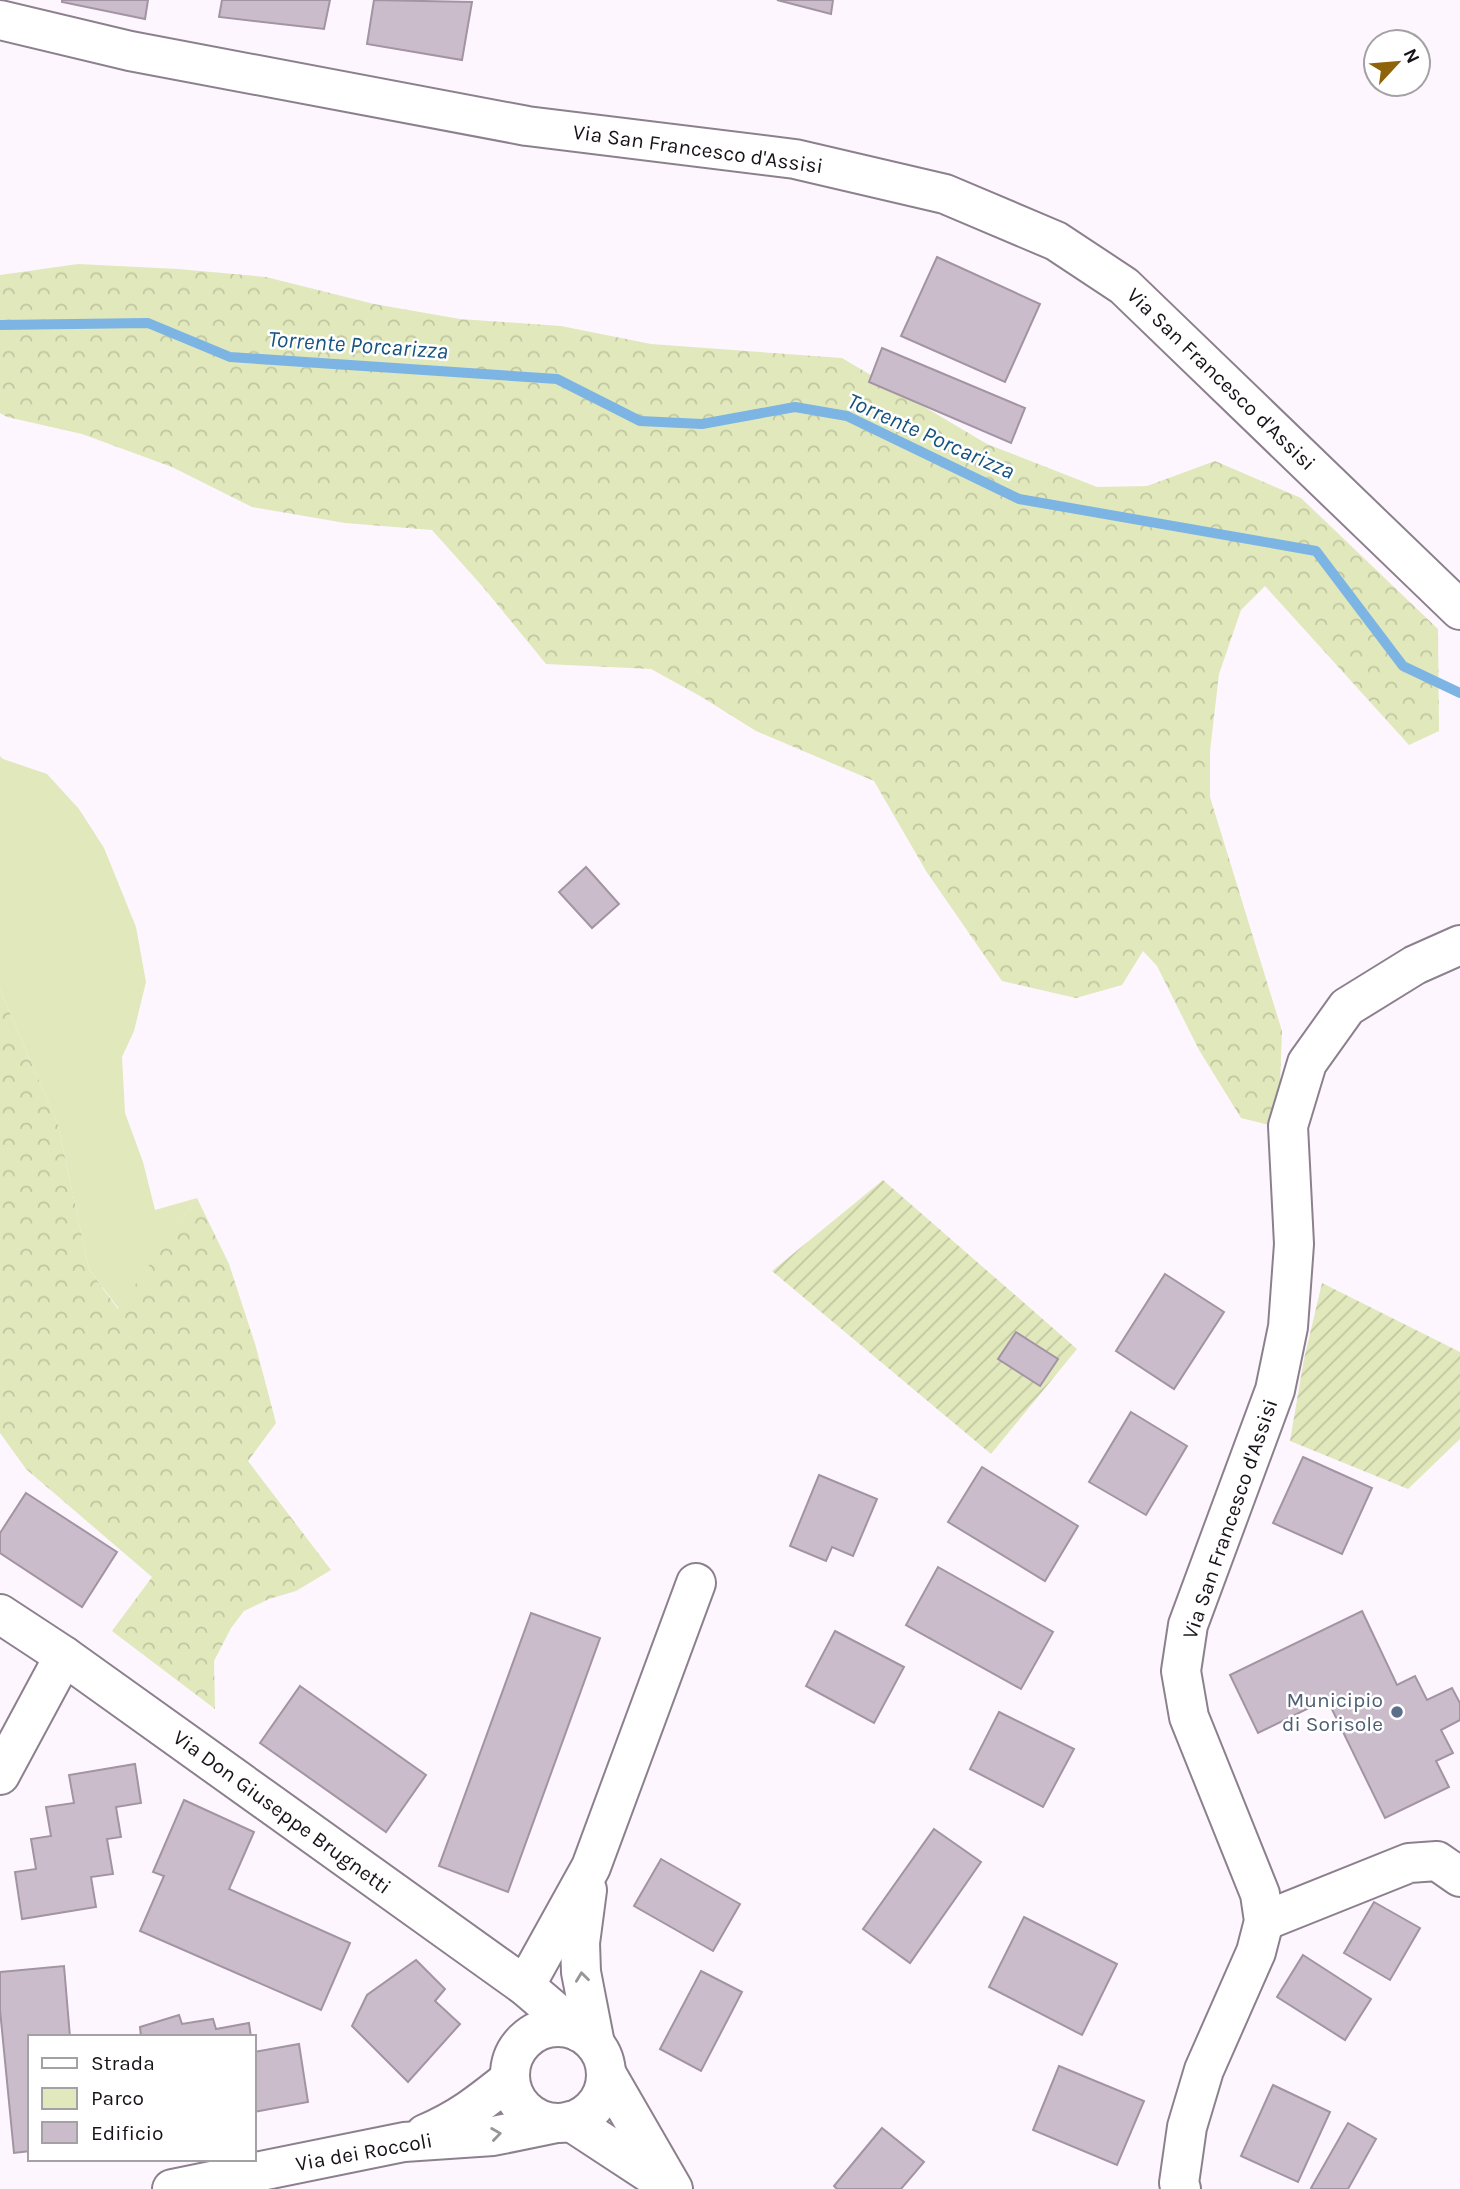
<svg xmlns="http://www.w3.org/2000/svg" width="1460" height="2189" font-family="Karla,sans-serif">
<style>
.green{fill:#e1e8bb}
.forest{fill:url(#forest-crowns)}
.garden{fill:url(#garden-furrows)}
.lines{fill:none;stroke-linecap:round;stroke-linejoin:round}
.stream{stroke:#7cb4e3;stroke-width:10}
.building{fill:#cabcca;stroke:#a294a2;stroke-width:2}
.minor-casing{stroke:#8d808e;stroke-width:42}
.minor{stroke:#fff;stroke-width:38}
.oneway{stroke:#979597}
.service-dot{fill:#5c6f8a;stroke:#fff;stroke-width:2.5}
.labels{text-anchor:middle;dominant-baseline:central;stroke-width:5;stroke-linejoin:round;paint-order:stroke}
.street-label{font-size:21px;fill:#181318;stroke:#fff}
.service-label{font-size:21px;fill:#4e5e75;stroke:#fff;text-anchor:end}
.water-label{font-size:23px;font-style:italic;fill:#155380;stroke:#fff}
</style>
<defs>
<pattern id="forest-crowns" width="20" height="18" patternUnits="userSpaceOnUse" patternTransform="scale(1.75)"><rect width="20" height="18" fill="#e1e8bb"/><path d="M2 6a3 3 0 1 1 6 0M12 15a3 3 0 1 1 6 0" fill="none" stroke="#c0c6a0"/></pattern>
<pattern id="garden-furrows" width="10" height="10" patternUnits="userSpaceOnUse" patternTransform="scale(1.75)"><rect width="10" height="10" fill="#e1e8bb"/><path d="M-1 1l2-2M0 10L10 0M9 11l2-2" fill="none" stroke="#c0c6a0"/></pattern>
</defs>
<rect width="100%" height="100%" fill="#fef6ff"/>
<polygon class="green" points="0,756 3,759 47,774 79,809 104,848 136,927 146,982 134,1031 122,1057 125,1113 143,1162 155,1210 197,1198 119,1309 89,1269 58,1125 0,990"/>
<g class="forest">
<polygon points="78,264 178,269 266,277 374,304 460,319 561,326 651,344 842,358 987,444 1097,487 1147,486 1215,461 1301,498 1438,629 1439,731 1409,745 1265,586 1241,610 1219,674 1210,751 1210,797 1282,1031 1280,1084 1269,1125 1241,1118 1199,1050 1157,966 1143,951 1122,985 1076,998 1002,981 926,871 874,781 756,731 700,696 651,669 546,664 483,587 432,530 345,523 252,507 172,467 82,434 7,417 0,413 0,275"/>
<polygon points="0,990 58,1125 89,1269 118,1309 197,1198 229,1264 256,1347 276,1423 248,1461 331,1570 296,1591 269,1599 244,1611 231,1628 214,1661 215,1709 112,1631 152,1577 26,1469 0,1433"/>
</g>
<g class="garden">
<polygon points="883,1180 1077,1349 991,1454 772,1271"/>
<polygon points="1322,1283 1460,1352 1460,1439 1408,1489 1290,1441 1304,1359"/>
</g>
<g class="lines">
<polyline class="stream" points="0,325 148,323 230,357 557,379 640,421 702,424 795,407 847,416 1019,499 1316,551 1403,666 1460,693"/>
</g>
<g class="building">
<polygon points="62,0 148,0 145,19 62,2"/>
<polygon points="222,0 330,0 324,29 219,17"/>
<polygon points="374,0 472,2 462,60 367,44"/>
<polygon points="777,0 833,0 831,14"/>
<polygon points="937,257 1040,304 1005,382 901,336"/>
<polygon points="882,348 1025,408 1011,443 869,382"/>
<polygon points="586,867 619,904 592,928 559,892"/>
<polygon points="1165,1274 1224,1312 1174,1389 1116,1351"/>
<polygon points="1016,1332 1058,1359 1040,1386 998,1359"/>
<polygon points="1131,1412 1187,1446 1146,1515 1089,1482"/>
<polygon points="1303,1457 1372,1488 1342,1554 1273,1523"/>
<polygon points="982,1467 1078,1526 1045,1581 948,1522"/>
<polygon points="819,1475 877,1499 853,1556 832,1547 826,1561 790,1546"/>
<polygon points="26,1493 117,1552 82,1607 0,1553 0,1533"/>
<polygon points="938,1567 1053,1632 1021,1689 906,1625"/>
<polygon points="1362,1611 1397,1685 1415,1676 1427,1700 1452,1688 1460,1703 1460,1720 1441,1730 1453,1753 1436,1761 1449,1787 1385,1818 1327,1699 1258,1733 1230,1675"/>
<polygon points="531,1613 600,1638 508,1892 439,1866"/>
<polygon points="835,1631 904,1667 874,1723 806,1686"/>
<polygon points="300,1686 426,1775 386,1832 260,1743"/>
<polygon points="999,1712 1074,1749 1043,1807 970,1769"/>
<polygon points="135,1764 141,1803 116,1807 121,1837 107,1839 113,1874 91,1877 96,1907 22,1919 15,1872 36,1869 31,1839 51,1836 46,1807 74,1803 69,1775"/>
<polygon points="184,1800 254,1832 229,1889 350,1943 321,2010 140,1931 164,1876 153,1872"/>
<polygon points="934,1829 981,1862 910,1963 863,1929"/>
<polygon points="661,1859 740,1904 713,1951 634,1906"/>
<polygon points="1374,1902 1420,1928 1390,1980 1344,1953"/>
<polygon points="1024,1917 1117,1964 1082,2035 989,1987"/>
<polygon points="1303,1955 1371,1999 1345,2040 1277,1997"/>
<polygon points="416,1960 445,1989 435,2001 460,2024 408,2082 352,2026 367,1995"/>
<polygon points="64,1966 70,2037 30,2037 30,2151 14,2153 0,2010 0,1972"/>
<polygon points="701,1971 742,1992 701,2071 660,2049"/>
<polygon points="179,2015 182,2024 213,2019 216,2029 249,2023 251,2037 141,2037 140,2027"/>
<polygon points="299,2044 308,2102 254,2112 254,2052"/>
<polygon points="1059,2066 1144,2101 1117,2165 1033,2130"/>
<polygon points="1273,2085 1330,2112 1298,2182 1241,2156"/>
<polygon points="1348,2123 1376,2139 1348,2189 1313,2189 1311,2188"/>
<polygon points="882,2128 924,2162 901,2189 837,2189 834,2186"/>
</g>
<g class="lines">
<defs>
<g id="minor">
<polyline points="0,20 130,51 527,126 795,159 945,194 1056,241 1124,286 1460,610"/>
<polyline points="0,1614 64,1656 525,1986 579,2032"/>
<polyline points="0,1775 64,1656"/>
<polyline points="587,1890 580,1943 581,1972 595,2044"/>
<polyline points="1264,1921 1409,1863 1437,1861 1460,1877"/>
<polyline points="525,1986 591,1867 696,1583"/>
<circle cx="558" cy="2075" r="48"/>
<polyline points="606,2073 673,2189"/>
<polyline points="570,2121 663,2182"/>
<path d="M 425,2134 C 460,2119 480,2103 510,2079"/>
<polyline points="172,2189 404,2142 493,2136 557,2123"/>
<polyline points="1181,2189 1179,2183 1187,2127 1204,2070 1256,1952 1264,1921 1260,1894 1189,1717 1181,1671 1188,1625 1275,1390 1288,1327 1294,1244 1288,1126 1307,1063 1347,1007 1415,965 1460,945"/>
</g>
</defs>
<use href="#minor" class="minor-casing"/>
<use href="#minor" class="minor"/>
</g>
<defs><path id="oneway-chevron" d="M-2-3.5L2.5 0L-2 3.5" fill="none" stroke-width="1.6" stroke-linecap="round" stroke-linejoin="round" transform="scale(1.75)"/></defs>
<g class="oneway">
<use href="#oneway-chevron" transform="translate(582 1977) rotate(-97)"/>
<use href="#oneway-chevron" transform="translate(496 2134) rotate(-8)"/>
</g>
<circle class="service-dot" cx="1397" cy="1712" r="7"/>
<g class="labels">
<g class="street-label">
<text transform="translate(698 149) rotate(8)">Via San Francesco d'Assisi</text>
<text transform="translate(1221 379) rotate(44)">Via San Francesco d'Assisi</text>
<text transform="translate(1230 1519) rotate(-71)">Via San Francesco d'Assisi</text>
<text transform="translate(282 1812) rotate(36)">Via Don Giuseppe Brugnetti</text>
<text transform="translate(364 2152) rotate(-10)">Via dei Roccoli</text>
</g>
<g class="service-label">
<text x="1383" y="1700">Municipio<tspan x="1383" dy="24">di Sorisole</tspan></text>
</g>
<g class="water-label">
<text transform="translate(358 345) rotate(4)">Torrente Porcarizza</text>
<text transform="translate(931 436) rotate(24)">Torrente Porcarizza</text>
</g>
</g>
<rect x="28" y="2035" width="228" height="126" fill="#ffffff" stroke="#a3a1a3" stroke-width="2"/>
<rect x="42" y="2058" width="35" height="10" fill="#ffffff" stroke="#a3a1a3" stroke-width="2"/>
<text x="91" y="2070" font-size="21" fill="#181318">Strada</text>
<rect x="42" y="2088" width="35" height="21" fill="#e1e8bb" stroke="#a3a1a3" stroke-width="2"/>
<text x="91" y="2105" font-size="21" fill="#181318">Parco</text>
<rect x="42" y="2122" width="35" height="21" fill="#cabcca" stroke="#a3a1a3" stroke-width="2"/>
<text x="91" y="2140" font-size="21" fill="#181318">Edificio</text>
<g transform="translate(1397 63) rotate(64)"><circle r="33" fill="#ffffff" stroke="#a3a1a3" stroke-width="2"/>
<path d="M0-5L12 26L0 18L-12 26Z" fill="#8e6309"/>
<text y="-10" font-size="19" font-weight="bold" text-anchor="middle" fill="#181318">N</text>
</g>
</svg>
